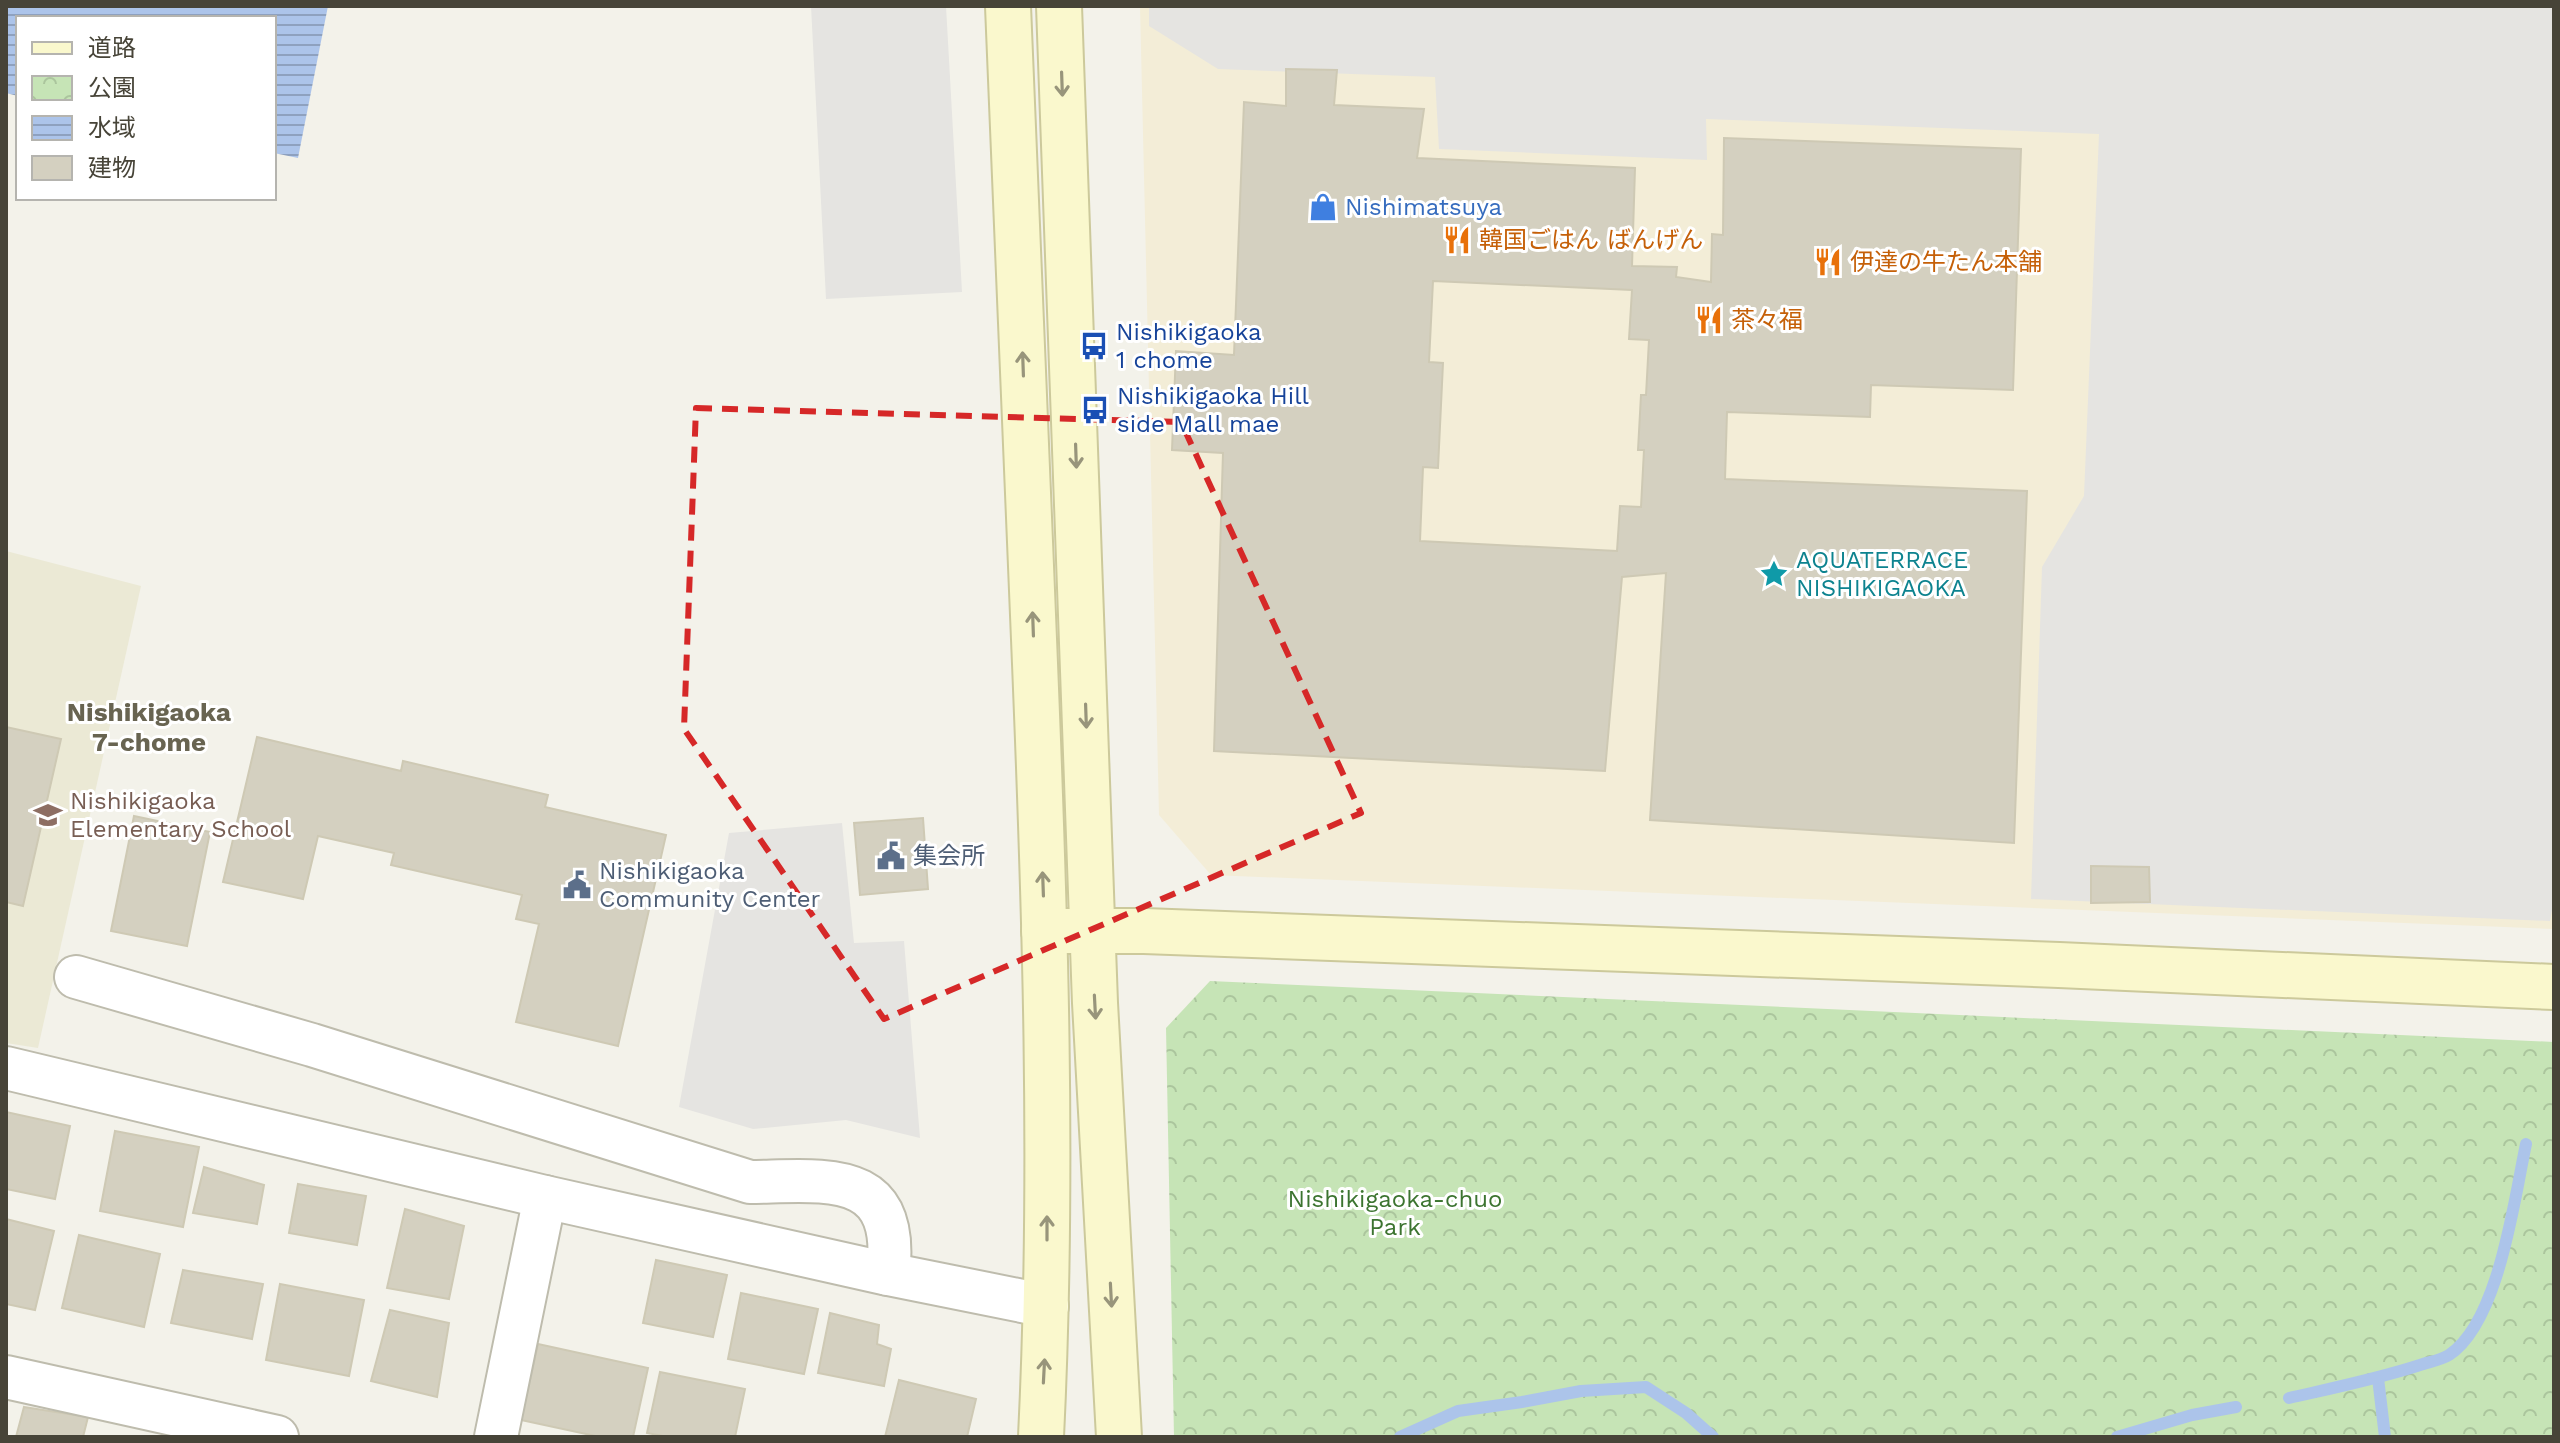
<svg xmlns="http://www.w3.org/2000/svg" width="2560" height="1443" font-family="'Work Sans','Noto Sans JP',sans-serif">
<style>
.commercial{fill:#f3edd7}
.education{fill:#ebe9d5}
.park{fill:url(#park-crowns)}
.parking{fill:#e5e4e1}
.water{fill:url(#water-rules)}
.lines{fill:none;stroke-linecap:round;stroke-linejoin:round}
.stream{stroke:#acc4ea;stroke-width:12}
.building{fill:#d4d0c0;stroke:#cec9b4;stroke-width:2;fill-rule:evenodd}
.street-casing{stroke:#bebcad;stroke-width:46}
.secondary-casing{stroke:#ccc99b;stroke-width:48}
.street{stroke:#fff;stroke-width:42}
.secondary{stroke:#faf8cd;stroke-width:44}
.oneway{stroke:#98957b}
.marked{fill:none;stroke:#d62828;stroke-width:6;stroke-dasharray:16 10;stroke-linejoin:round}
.labels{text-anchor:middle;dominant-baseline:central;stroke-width:6;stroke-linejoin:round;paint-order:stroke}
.shop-label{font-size:24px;fill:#366cbe;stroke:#fff;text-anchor:start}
.food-label{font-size:24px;fill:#c56008;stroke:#fff;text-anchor:start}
.transit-label{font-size:24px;fill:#164399;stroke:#fff;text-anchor:start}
.culture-label{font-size:24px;fill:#0d838f;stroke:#fff;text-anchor:start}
.education-label{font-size:24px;fill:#785e54;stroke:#fff;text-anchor:start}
.service-label{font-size:24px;fill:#4e5e75;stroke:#fff;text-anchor:start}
.park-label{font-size:24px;fill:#3c7430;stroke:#fff}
.neighbourhood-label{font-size:26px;font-weight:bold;fill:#686451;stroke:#fff}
</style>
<defs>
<pattern id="park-crowns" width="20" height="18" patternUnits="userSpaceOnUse" patternTransform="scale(2)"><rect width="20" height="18" fill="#c6e4b6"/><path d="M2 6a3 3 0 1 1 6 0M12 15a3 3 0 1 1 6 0" fill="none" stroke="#abc59d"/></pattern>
<pattern id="water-rules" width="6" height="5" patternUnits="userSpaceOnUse" patternTransform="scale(2)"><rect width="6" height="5" fill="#acc4ea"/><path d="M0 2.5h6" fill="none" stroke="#8ea1bf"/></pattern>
</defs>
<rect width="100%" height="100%" fill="#f3f2ea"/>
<polygon class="commercial" points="1140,6 2554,6 2554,929 1211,875 1159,815"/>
<polygon class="education" points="6,551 141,586 38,1048 6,1043"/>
<polygon class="park" points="1210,981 2554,1042 2554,1437 1174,1437 1166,1028"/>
<g class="parking">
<polygon points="811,6 946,6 962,292 826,299"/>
<polygon points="1149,6 2554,6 2554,899 2550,921 2031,899 2042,567 2084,496 2099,134 1706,119 1707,160 1439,149 1435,77 1218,69 1149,26"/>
<polygon points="842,823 854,943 904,941 920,1138 846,1120 753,1129 679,1107 729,833"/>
</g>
<polygon class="water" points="6,6 328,6 298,158 274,153 274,18 18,18 18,96 6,93"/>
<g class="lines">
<g class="stream">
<polyline points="2378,1378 2385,1437"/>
<path d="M 2289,1398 C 2333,1388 2377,1379 2420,1365 C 2429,1362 2441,1360 2449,1355 C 2499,1322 2514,1200 2526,1144"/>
<polyline points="1400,1437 1458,1411 1522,1402 1581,1391 1646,1387 1686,1413 1713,1437"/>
<polyline points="2117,1437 2192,1415 2236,1407"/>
</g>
</g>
<g class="building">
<path d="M 1286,69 L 1337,70 L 1334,105 L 1424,109 L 1417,158 L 1635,168 L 1632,266 L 1677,267 L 1676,277 L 1711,282 L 1712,234 L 1723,235 L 1724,138 L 2021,149 L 2013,390 L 1871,385 L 1870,417 L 1727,412 L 1725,479 L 2027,491 L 2014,843 L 1650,820 L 1666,573 L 1622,577 L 1605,771 L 1214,751 L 1223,453 L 1172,450 L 1176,351 L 1234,355 L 1244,102 L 1286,106 ZM 1433,281 L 1632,290 L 1629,339 L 1649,340 L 1646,395 L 1641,395 L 1638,450 L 1644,450 L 1641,507 L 1620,506 L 1617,551 L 1420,541 L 1423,467 L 1438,468 L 1443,363 L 1429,362 Z"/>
<polygon points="6,727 61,739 23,906 6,902"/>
<polygon points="257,737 401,771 403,761 548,795 545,807 666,835 618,1046 516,1022 539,924 516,919 522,895 391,865 394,853 318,836 303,899 223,882"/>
<polygon points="134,816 210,832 187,946 111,931"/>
<polygon points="923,818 928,889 860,895 854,823"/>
<polygon points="2091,866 2149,867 2150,902 2091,903"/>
<polygon points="6,1112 70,1126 55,1199 6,1189"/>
<polygon points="115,1131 199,1147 183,1227 100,1211"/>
<polygon points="204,1167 264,1185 257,1224 193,1213"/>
<polygon points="298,1184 366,1196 357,1245 289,1233"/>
<polygon points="405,1209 464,1226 449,1299 387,1288"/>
<polygon points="6,1219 54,1231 35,1310 6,1304"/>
<polygon points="79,1235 160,1254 144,1327 62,1308"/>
<polygon points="656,1260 727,1275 713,1337 643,1323"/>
<polygon points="183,1270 263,1284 252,1339 171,1323"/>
<polygon points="280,1284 364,1300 349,1376 266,1360"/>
<polygon points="741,1293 818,1309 804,1374 728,1359"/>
<polygon points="390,1310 449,1323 437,1397 371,1381"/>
<polygon points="830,1313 879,1325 877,1344 891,1349 884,1386 818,1373"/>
<polygon points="538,1344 648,1368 633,1437 600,1437 521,1420"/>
<polygon points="660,1372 745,1389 735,1437 668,1437 647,1433"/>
<polygon points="899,1380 976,1399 967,1437 885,1437"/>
<polygon points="24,1407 88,1417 83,1437 16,1437"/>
</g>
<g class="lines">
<defs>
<g id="street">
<path d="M 76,977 L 312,1045 L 750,1182 C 827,1181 901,1168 888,1274"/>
<polyline points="6,1068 545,1197 888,1274 1047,1306"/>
<polyline points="6,1377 277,1437"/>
<polyline points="496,1437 545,1197"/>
</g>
<g id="secondary">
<path d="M 1008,6 C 1017,217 1025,428 1034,639 C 1045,905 1054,1171 1041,1437"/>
<polyline points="1059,6 1095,1003 1119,1437"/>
<polyline points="1044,931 1144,931 2059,965 2554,987"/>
</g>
</defs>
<use href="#street" class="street-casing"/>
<use href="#secondary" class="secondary-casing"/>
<use href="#street" class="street"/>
<use href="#secondary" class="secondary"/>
</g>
<defs><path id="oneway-shaft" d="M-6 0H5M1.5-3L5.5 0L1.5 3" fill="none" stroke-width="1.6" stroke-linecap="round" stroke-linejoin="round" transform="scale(2)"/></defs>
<g class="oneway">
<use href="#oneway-shaft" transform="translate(1062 84) rotate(88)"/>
<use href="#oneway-shaft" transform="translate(1023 364) rotate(-92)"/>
<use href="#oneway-shaft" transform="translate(1076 456) rotate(88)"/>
<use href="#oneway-shaft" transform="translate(1033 624) rotate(-92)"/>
<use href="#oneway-shaft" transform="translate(1086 716) rotate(88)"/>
<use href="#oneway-shaft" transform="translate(1043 884) rotate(-92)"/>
<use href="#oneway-shaft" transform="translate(1095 1007) rotate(87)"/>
<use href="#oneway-shaft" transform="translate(1047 1228) rotate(-90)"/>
<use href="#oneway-shaft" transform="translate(1111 1295) rotate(87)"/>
<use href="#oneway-shaft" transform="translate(1044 1371) rotate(-87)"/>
</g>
<path class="marked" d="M 696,408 L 1181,422 L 1361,813 L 884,1019 L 684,729 Z"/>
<defs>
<symbol id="shop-bare" viewBox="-9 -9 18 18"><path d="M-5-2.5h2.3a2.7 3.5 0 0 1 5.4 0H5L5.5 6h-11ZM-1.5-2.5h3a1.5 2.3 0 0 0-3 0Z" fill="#3f7fe0" stroke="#fff" stroke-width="2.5" paint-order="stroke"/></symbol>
<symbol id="restaurant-bare" viewBox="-9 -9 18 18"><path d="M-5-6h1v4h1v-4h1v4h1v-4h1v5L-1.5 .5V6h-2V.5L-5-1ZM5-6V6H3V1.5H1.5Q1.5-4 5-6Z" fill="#e8710a" stroke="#fff" stroke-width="2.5" paint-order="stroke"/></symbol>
<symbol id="bus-bare" viewBox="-9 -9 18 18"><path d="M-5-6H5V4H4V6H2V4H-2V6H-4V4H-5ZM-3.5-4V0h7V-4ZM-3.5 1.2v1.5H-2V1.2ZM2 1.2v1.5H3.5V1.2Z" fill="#1a4fb4" stroke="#fff" stroke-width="2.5" paint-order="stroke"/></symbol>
<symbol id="sight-bare" viewBox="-9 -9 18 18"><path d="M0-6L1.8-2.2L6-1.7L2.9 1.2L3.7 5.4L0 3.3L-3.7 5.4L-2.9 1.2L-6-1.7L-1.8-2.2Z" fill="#0f9aa8" stroke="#fff" stroke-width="2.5" paint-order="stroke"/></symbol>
<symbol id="school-bare" viewBox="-9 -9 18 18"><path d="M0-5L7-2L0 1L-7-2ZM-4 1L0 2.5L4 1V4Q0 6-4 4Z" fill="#8d6e63" stroke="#fff" stroke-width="2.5" paint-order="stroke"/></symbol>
<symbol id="civic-bare" viewBox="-9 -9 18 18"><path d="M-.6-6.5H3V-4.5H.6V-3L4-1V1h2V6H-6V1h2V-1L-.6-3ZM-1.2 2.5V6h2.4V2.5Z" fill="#5c6f8a" stroke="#fff" stroke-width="2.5" paint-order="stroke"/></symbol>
</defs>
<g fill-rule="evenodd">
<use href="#shop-bare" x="1303" y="187" width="40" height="40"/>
<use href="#restaurant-bare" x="1437" y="220" width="40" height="40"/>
<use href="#restaurant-bare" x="1808" y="242" width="40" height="40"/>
<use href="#restaurant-bare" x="1689" y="300" width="40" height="40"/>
<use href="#bus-bare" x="1074" y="326" width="40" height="40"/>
<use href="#bus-bare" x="1075" y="390" width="40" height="40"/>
<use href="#sight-bare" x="1754" y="554" width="40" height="40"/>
<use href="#school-bare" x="28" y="795" width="40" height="40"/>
<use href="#civic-bare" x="871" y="836" width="40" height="40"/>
<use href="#civic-bare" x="557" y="865" width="40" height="40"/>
</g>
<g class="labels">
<g class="shop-label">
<text x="1345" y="207">Nishimatsuya</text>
</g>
<g class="food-label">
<text x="1479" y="240">韓国ごはん ばんげん</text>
<text x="1850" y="262">伊達の牛たん本舗</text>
<text x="1731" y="320">茶々福</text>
</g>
<g class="transit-label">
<text x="1116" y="332">Nishikigaoka<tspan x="1116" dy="28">1 chome</tspan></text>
<text x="1117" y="396">Nishikigaoka Hill<tspan x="1117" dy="28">side Mall mae</tspan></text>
</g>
<g class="culture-label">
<text x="1796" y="560">AQUATERRACE<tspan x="1796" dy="28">NISHIKIGAOKA</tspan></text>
</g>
<g class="education-label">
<text x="70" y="801">Nishikigaoka<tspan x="70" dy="28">Elementary School</tspan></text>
</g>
<g class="service-label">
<text x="913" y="856">集会所</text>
<text x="599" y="871">Nishikigaoka<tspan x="599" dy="28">Community Center</tspan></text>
</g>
<g class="park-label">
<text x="1395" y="1199">Nishikigaoka-chuo<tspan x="1395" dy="28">Park</tspan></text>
</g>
<g class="neighbourhood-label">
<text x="149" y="712">Nishikigaoka<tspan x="149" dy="30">7-chome</tspan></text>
</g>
</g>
<rect width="2560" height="1443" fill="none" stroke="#474438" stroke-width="16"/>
<rect x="16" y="16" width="260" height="184" fill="#ffffff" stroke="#b5b4af" stroke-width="2"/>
<rect x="32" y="42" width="40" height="12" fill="#faf8cd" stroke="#b5b4af" stroke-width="2"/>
<text x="88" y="56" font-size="24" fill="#474438">道路</text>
<rect x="32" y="76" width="40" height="24" fill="url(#park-crowns)" stroke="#b5b4af" stroke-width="2"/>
<text x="88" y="96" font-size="24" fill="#474438">公園</text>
<rect x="32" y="116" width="40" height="24" fill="url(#water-rules)" stroke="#b5b4af" stroke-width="2"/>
<text x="88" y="136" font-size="24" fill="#474438">水域</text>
<rect x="32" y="156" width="40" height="24" fill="#d4d0c0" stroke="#b5b4af" stroke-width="2"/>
<text x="88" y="176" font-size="24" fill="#474438">建物</text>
</svg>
